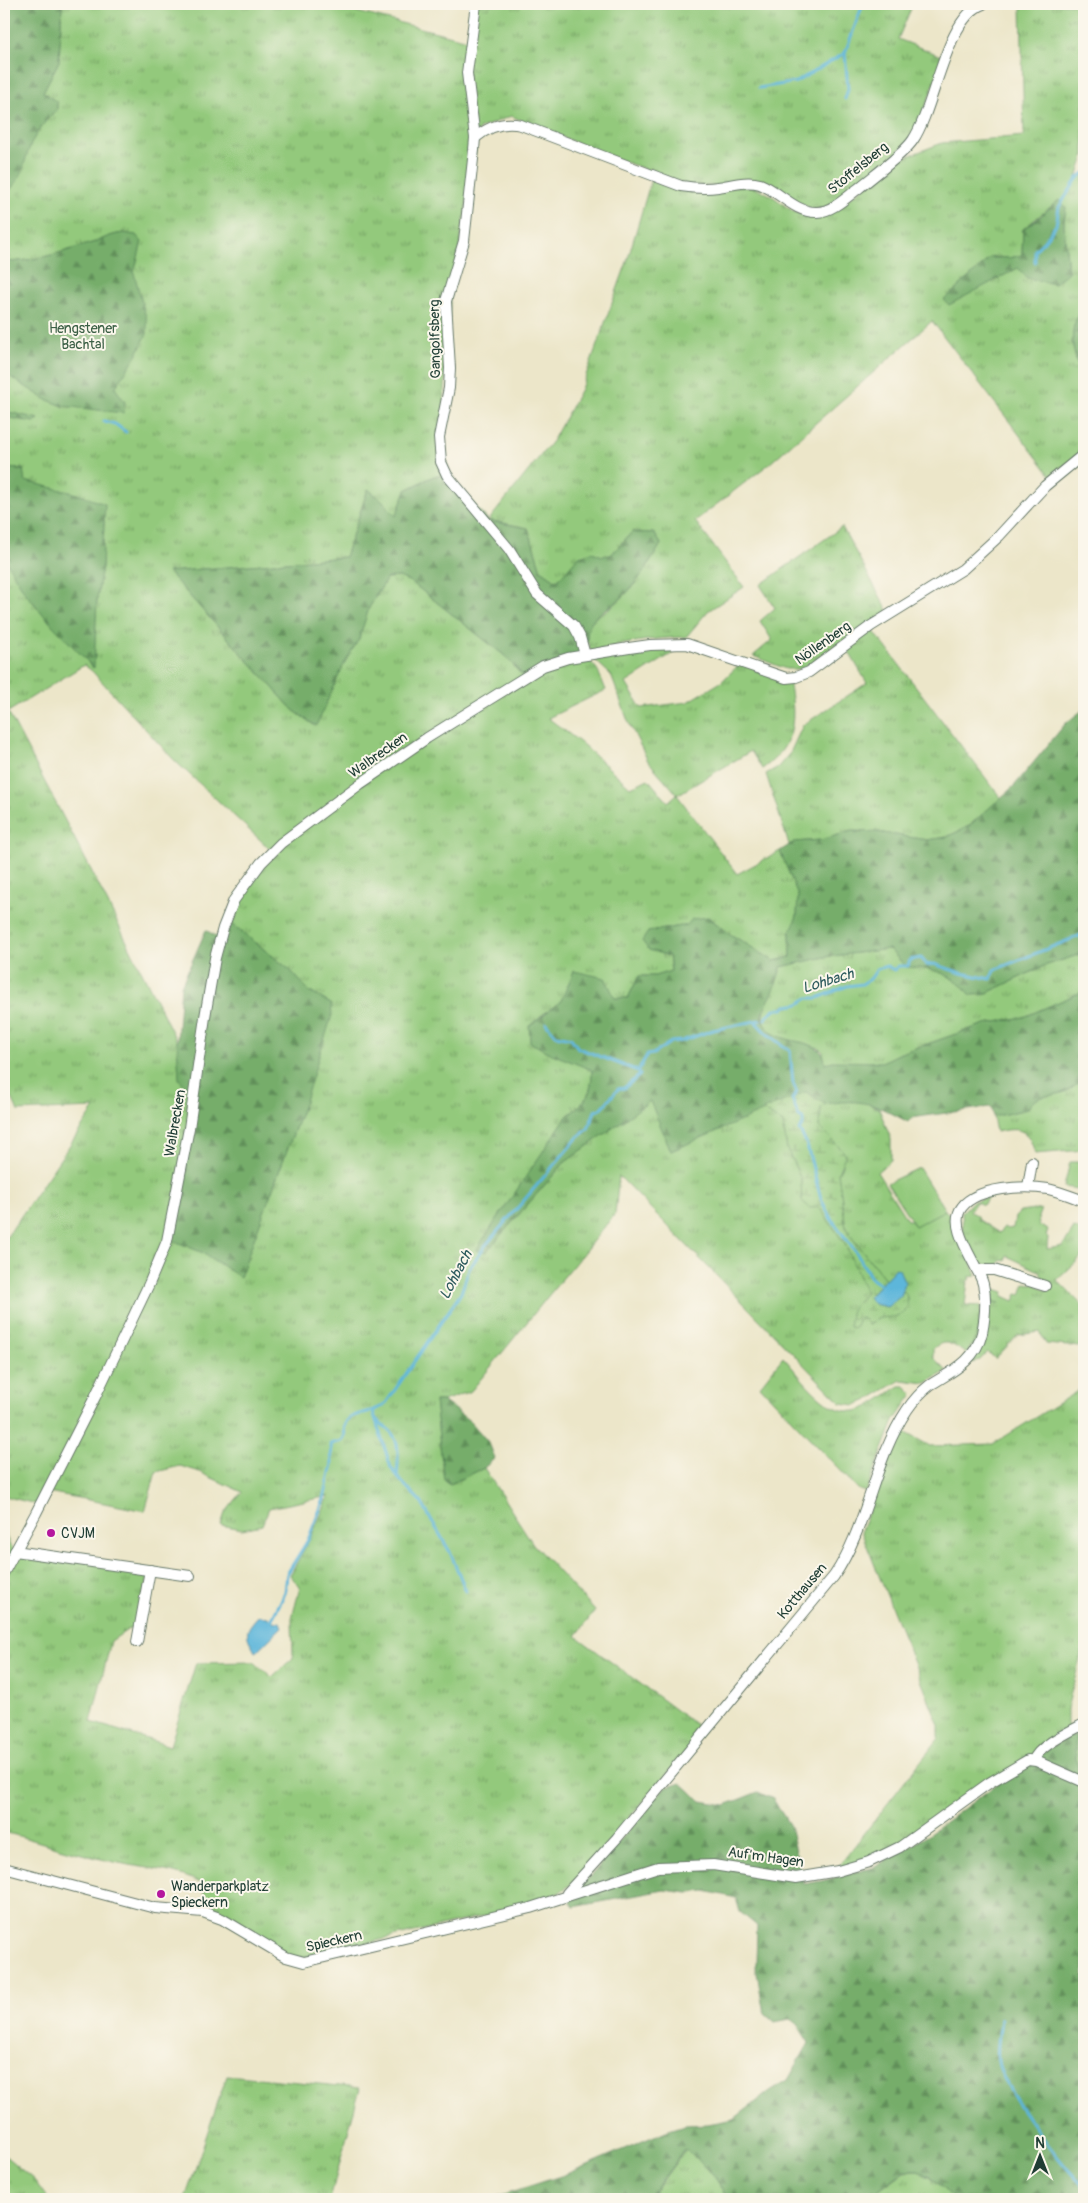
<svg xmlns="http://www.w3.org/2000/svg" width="1088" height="2203" font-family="Pangolin,sans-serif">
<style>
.grass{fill:url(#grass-tufts);stroke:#598358;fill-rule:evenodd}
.forest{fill:url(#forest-firs);stroke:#4a7550}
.wetland{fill:url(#wetland-marsh);stroke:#598358}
.garden{fill:#93c97b;stroke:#598358}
.water{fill:#5db6da;stroke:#3e7a87}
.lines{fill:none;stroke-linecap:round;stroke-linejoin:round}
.stream{stroke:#5db6da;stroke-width:3}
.street-casing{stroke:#677868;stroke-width:12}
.street{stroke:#fff;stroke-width:10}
.poi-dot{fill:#b5179e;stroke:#fbf7ec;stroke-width:2}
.labels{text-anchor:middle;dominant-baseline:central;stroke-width:4;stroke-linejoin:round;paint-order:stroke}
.street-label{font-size:14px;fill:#1f3d34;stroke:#fbf7ec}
.park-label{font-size:14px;fill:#3c6046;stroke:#fbf7ec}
.poi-label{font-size:14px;fill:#1f3d34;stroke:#fbf7ec;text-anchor:start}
.water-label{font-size:15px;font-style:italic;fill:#2e5b5e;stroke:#fbf7ec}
</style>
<defs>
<pattern id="grass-tufts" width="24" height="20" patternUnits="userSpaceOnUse" patternTransform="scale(1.25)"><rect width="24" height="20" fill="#93c97b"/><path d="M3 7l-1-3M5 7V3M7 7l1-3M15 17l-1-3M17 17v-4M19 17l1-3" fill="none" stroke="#77a466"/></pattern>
<pattern id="forest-firs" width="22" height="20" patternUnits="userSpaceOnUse" patternTransform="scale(1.25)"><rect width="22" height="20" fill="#76ad6b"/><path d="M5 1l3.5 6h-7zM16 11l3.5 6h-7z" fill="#608e59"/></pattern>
<pattern id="wetland-marsh" width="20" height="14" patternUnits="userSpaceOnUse" patternTransform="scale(1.25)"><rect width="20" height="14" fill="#93c97b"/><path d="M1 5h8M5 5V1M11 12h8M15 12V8" fill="none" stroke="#77a466"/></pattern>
</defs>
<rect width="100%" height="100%" fill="#fbf7ec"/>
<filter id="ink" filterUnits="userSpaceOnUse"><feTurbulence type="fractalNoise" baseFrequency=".02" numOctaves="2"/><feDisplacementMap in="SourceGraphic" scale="10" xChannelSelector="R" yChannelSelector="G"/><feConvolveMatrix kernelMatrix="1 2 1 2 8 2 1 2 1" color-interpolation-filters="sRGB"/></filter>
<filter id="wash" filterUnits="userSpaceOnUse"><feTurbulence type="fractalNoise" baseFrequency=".0096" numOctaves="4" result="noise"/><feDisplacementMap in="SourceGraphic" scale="20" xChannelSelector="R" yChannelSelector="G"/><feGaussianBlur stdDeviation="1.12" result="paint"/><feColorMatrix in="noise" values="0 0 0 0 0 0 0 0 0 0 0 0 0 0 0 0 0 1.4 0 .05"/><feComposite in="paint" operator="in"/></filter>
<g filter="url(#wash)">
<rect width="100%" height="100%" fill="#ece6c9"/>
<g class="grass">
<path d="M 62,4 L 326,4 L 468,40 L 473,4 L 913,4 L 898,39 L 944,57 L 916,132 L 898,152 L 825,208 L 813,210 L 773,188 L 688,185 L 596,151 L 511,116 L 479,129 L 450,302 L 442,442 L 449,474 L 434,476 L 406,490 L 396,516 L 368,489 L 345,557 L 168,572 L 293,710 L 315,726 L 345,662 L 358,640 L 369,608 L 387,578 L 399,577 L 411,582 L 505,656 L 524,678 L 585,656 L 597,669 L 606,690 L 548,718 L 581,743 L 630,787 L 638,784 L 648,779 L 668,802 L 677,794 L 648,761 L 628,721 L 611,675 L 594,659 L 666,643 L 673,653 L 626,683 L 641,708 L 688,702 L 721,682 L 742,662 L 789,680 C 796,717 797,745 762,769 L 751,751 L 677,795 L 737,874 L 780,851 L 798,895 L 797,916 L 790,934 L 791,957 L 774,961 L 730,934 L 708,917 L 687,925 L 648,932 L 649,950 L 669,956 L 671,971 L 655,976 L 639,976 L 628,998 L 615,998 L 574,971 L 561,1001 L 539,1017 L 569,1059 L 592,1070 C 592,1095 586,1101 567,1116 L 486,1252 L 564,1163 L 651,1100 L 671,1151 L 763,1110 L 783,1122 L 787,1149 L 801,1179 L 802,1201 L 819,1207 L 845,1244 L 869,1300 L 896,1268 L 885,1279 L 849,1234 L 846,1228 L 838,1173 L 842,1166 L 843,1151 L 819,1127 L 821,1108 L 825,1104 L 844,1101 L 865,1102 L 879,1109 L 891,1139 L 891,1160 L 877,1172 L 907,1220 L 910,1220 L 915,1226 L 945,1210 L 955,1220 L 976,1276 L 969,1277 L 971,1279 L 968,1281 L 965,1305 L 980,1306 C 981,1324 977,1340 966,1354 C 954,1345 945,1337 933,1349 L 933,1357 L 947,1371 L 926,1383 L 901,1380 L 866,1401 L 855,1405 L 841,1403 L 619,1176 L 615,1214 L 471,1391 L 443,1401 L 435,1401 L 444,1480 L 450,1484 L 484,1468 L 533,1544 L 595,1611 L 576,1636 L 704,1731 L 573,1883 L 557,1894 L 509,1910 L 303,1958 L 293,1957 L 203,1909 L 206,1896 L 201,1883 C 173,1869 148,1869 119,1863 C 80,1855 42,1842 4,1832 L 4,1531 L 10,1546 L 15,1551 L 150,1570 L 136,1624 L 111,1641 L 91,1722 L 170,1746 L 196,1663 L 254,1662 L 272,1677 L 293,1658 L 292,1618 L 300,1587 L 290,1575 L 310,1539 L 329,1496 L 269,1508 L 262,1525 L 242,1529 L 221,1525 L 225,1513 L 242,1492 L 197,1471 L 180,1466 L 156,1472 L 145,1511 L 48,1492 L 36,1504 L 4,1496 L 4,1241 L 95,1108 L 18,1111 L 4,1080 L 4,267 L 139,251 L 124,233 C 113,234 105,238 95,242 C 66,251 34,262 4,262 L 4,85 L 36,133 L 44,122 L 57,110 L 57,102 L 43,92 L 59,61 ZM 104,522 L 102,566 L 97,599 L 93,668 L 88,663 ZM 84,665 L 92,671 L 173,759 L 272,851 L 240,897 L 231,923 L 290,970 L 310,992 L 331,1004 L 303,1107 L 240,1276 L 201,1252 L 167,1237 L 195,1097 L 178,1038 L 177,1042 L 90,868 L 8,712 Z"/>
<path d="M 1021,4 L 1084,4 L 1084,157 L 1077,177 L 1084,172 L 1084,309 C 1069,324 1071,344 1077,363 L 1084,365 L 1084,450 L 1051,476 L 932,321 L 769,464 L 695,521 L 744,587 L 708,611 L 686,637 C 653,638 623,643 592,652 C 587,644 586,635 589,626 C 593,616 602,614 610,608 C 632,592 647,568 661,544 L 654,533 L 632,532 L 611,555 L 602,556 L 592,552 L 557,581 L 541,570 L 528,528 L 489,520 L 553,440 L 581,389 L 627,262 L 651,180 C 659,183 668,188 676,189 C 701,191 728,183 753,188 C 787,196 789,227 832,212 L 900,159 L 942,143 L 1024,136 ZM 1059,200 L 1065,207 L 1064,225 L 1068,272 L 1018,267 L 985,284 L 945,300 L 991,257 L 1009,258 L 1022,255 L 1023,229 Z"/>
<polygon points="842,527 888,611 802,669 786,669 753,656 772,640 760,621 775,608 760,585"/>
<polygon points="872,629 1001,798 969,826 947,837 927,840 877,832 852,831 821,840 794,842 789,845 766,774 778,767 790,753 803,725 867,683 846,647"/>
<path d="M 889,949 L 906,967 C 936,969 950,972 971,995 L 985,994 L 1044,966 L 1084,953 L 1084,991 L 1024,1017 L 985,1024 L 901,1053 L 882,1062 L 825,1064 L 823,1052 L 819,1048 C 809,1044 798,1043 788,1040 C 741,1024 774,998 781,967 L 825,957 Z"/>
<path d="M 1084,1078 L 1084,1150 L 1035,1154 C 1029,1128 1019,1127 996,1132 L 993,1117 L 1027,1109 C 1037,1093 1046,1098 1061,1093 C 1069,1091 1079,1083 1084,1078 Z"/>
<polygon points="988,1197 983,1205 976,1202 970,1211 978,1216 979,1220 999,1233 1004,1227 1007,1229 1013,1228 1015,1217 1020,1212 1041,1209 1038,1217 1039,1225 1048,1230 1046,1236 1048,1237 1047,1249 1063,1246 1074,1228 1084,1231 1084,1255 1057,1280 1083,1306 1082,1333 1079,1347 1046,1344 1040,1332 1018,1335 995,1359 988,1352 979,1361 967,1364 987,1305 990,1302 1000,1303 987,1300 987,1286 1004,1292 1003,1296 1014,1301 1017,1294 1021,1295 1025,1283 1035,1284 1047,1291 1049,1288 1039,1271 1007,1256 1005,1261 1001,1260 997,1267 976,1263 963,1233 962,1212 972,1202"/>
<path d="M 783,1357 C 802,1377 830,1422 863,1409 C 876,1404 888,1393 900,1386 L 905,1386 L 913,1394 L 894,1421 L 866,1492 L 859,1490 L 760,1386 Z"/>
<polygon points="1084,1387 1084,1643 1067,1709 1067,1724 1070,1730 900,1846 834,1872 939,1738 939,1725 861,1531 901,1430 930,1446 993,1444"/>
<polygon points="1084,1727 1084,1778 1078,1775 1075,1748 1076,1735 1073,1732"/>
<polygon points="227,2075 360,2088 330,2199 185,2199"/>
<polygon points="686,2149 709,2170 730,2199 649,2199"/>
<polygon points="4,2155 34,2180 48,2199 4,2199"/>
<polygon points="918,2171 931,2177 953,2199 867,2199 904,2172"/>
</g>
<g class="forest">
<path d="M 4,4 L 62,4 L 59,61 L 43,92 L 57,102 L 57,110 C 37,128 29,144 23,169 C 21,179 9,190 4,198 Z"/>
<polygon points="1059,200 1066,207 1064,225 1068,272 1054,284 1027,278 1018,268 949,305 944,300 991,257 1009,258 1022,255 1023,229 1036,220"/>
<path d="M 124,233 L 136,235 L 142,242 L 134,273 L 147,321 L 147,334 L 136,356 L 115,388 L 125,402 L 123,413 L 63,406 L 45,399 L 4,373 L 4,262 C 34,262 66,251 95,242 C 105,238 113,234 124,233 Z"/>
<path d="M 1084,309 L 1084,365 L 1077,363 C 1071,344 1069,324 1084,309 Z"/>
<polygon points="4,411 39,419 34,422 4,417"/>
<polygon points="4,468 23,469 25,481 74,493 105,504 102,566 97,599 94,668 53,626 26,594 4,558"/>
<path d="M 447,475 L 489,521 L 528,528 L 541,570 L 557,581 L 579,556 L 592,552 L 602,556 L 611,555 L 632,532 L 654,533 L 661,544 C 650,563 638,582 622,597 C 613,607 596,612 590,624 C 586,633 586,646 585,655 L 523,676 L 505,656 L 411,582 L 399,577 L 387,578 L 369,608 L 359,639 L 345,662 L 316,726 L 293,710 L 168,572 L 345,557 L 368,489 L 382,500 L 396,516 L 406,490 L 434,476 Z"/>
<path d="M 1084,709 L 1084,953 L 1044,966 L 985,994 L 971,995 C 950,972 936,969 906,967 L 889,949 L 825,957 L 781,967 L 775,988 L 762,1014 C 765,1052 824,1031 825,1063 L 833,1061 L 882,1062 L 901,1053 L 985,1024 L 1024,1017 L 1084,991 L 1084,1078 C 1078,1084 1070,1091 1061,1093 C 1046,1098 1037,1093 1027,1109 L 993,1117 L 992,1108 L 989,1107 L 911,1118 L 908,1122 C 875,1104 863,1098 825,1104 L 806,1093 L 671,1151 L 650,1101 L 564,1163 L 486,1252 L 476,1250 L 567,1116 C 587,1101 592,1095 592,1070 L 547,1052 L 530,1042 L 529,1026 L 561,1001 L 574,971 L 605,978 L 615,998 L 628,998 L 639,976 L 655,976 L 671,971 L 669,956 L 649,950 L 642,941 L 648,932 L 687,925 L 692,919 L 708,917 L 730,934 L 774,961 L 791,957 L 790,934 L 797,916 L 798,895 L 780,851 L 794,842 L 821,840 L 852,831 L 877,832 L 927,840 L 947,837 L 969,826 L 1015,785 L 1066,723 Z"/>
<polygon points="231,923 290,970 310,992 331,1004 332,1015 303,1107 240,1277 201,1252 167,1238 195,1097 179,1079 177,1042 181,986 206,930 223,941"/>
<polygon points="435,1401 443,1401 471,1422 489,1443 495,1458 484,1468 450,1484 444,1480"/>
<polygon points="1076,1735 1075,1749 1084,1810 1084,2199 953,2199 931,2176 918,2171 904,2171 867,2199 731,2199 709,2170 685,2149 648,2199 489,2199 564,2175 666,2131 685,2125 708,2124 734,2119 770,2091 788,2080 809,2043 797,2024 790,2019 775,2022 765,2013 762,2003 756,1966 757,1926 740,1912 736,1898 705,1891 688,1893 664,1890 574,1907 568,1898 594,1872 664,1788 681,1783 701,1801 725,1805 758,1792 773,1799 790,1826 804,1884 822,1881 875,1867 924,1838 997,1784 1066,1737"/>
</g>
<path class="wetland" d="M 806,1092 L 825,1104 L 821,1108 L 819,1127 L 843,1151 L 845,1156 L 838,1173 L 846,1228 L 849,1234 L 885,1279 L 868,1297 L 874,1304 L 887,1307 L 904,1291 C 908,1296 908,1301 907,1307 C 902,1322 886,1314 875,1320 C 872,1322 870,1324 868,1325 L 865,1319 L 859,1318 L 856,1326 L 852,1328 L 849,1326 L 852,1308 L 866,1293 L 845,1244 L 819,1207 L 810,1208 L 802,1201 L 801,1179 L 787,1149 L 783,1123 L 763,1110 Z"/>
<g class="garden">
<polygon points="1070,1162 1084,1162 1084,1190 1064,1187"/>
<polygon points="919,1168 945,1210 915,1226 887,1183"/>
</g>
<g class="water">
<polygon points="896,1268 899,1269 905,1283 901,1296 887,1307 874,1304 868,1297"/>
<path d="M 258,1616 L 268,1617 L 271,1621 L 280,1622 L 282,1627 C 275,1633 260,1650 255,1652 C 245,1633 244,1632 258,1616 Z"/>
</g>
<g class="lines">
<g class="stream">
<polyline points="845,53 848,89 845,99"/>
<polyline points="759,88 796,82 845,53 863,4"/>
<polyline points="1035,262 1035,250 1044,241 1056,225 1059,207 1077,179 1084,173"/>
<polyline points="104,421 115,424 126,432"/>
<polyline points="765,1019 774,1009 783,1009 787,1006 799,1004 808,998 818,998 847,986 862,984 871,978 877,969 887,966 894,970 898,966 908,966 910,960 921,958 927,965 934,964 961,973 991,979 994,970 1084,934"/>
<polyline points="755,1021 765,1032 790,1051 793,1083 797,1092 792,1099 799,1117 803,1119 803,1125 799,1130 806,1142 821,1199 830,1217 855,1251 871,1278 880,1285"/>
<polyline points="546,1023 556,1035 571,1038 578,1048 638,1071"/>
<polyline points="373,1411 391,1468 400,1480 421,1502 450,1552 466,1591"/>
<path d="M 376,1419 C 380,1424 387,1427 391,1432 C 401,1444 398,1462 397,1476"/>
<path d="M 271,1621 L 285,1593 L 287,1574 L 308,1540 L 324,1499 L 332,1464 L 331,1444 L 342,1441 L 345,1435 C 339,1408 372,1418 386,1403 L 461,1293 L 469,1269 L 485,1246 L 578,1137 L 588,1129 L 595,1111 L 601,1109 L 618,1089 L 624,1088 L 640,1075 L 638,1071 L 647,1055 L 653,1054 L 671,1042 L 682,1041 L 713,1030 L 760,1020"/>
<path d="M 1001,2019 C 1000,2032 996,2047 998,2061 C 1000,2085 1064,2169 1084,2186"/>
</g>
</g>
</g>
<g filter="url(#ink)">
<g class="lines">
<defs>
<g id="street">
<polyline points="476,4 467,73 475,138 474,150 464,241 446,301 450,368 449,388 439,437 441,462 447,475 509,549 537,594 574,626 580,637 585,655"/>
<path d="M 475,138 C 488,127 503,121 521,125 L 681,186 C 693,188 706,189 718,187 C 732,185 746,180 760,184 C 779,191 795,213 817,212 C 832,212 848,196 859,188 C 872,177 905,153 913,140 C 935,108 945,18 983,4"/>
<polyline points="1028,1187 1032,1162"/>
<polyline points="977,1270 994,1270 1045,1286"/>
<polyline points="15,1551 190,1576"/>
<polyline points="4,1572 36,1513 95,1397 149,1284 167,1241 189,1128 205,1017 215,958 223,928 234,900 261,863 281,843 360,784 427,738 543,666 568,658 629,648 650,645 687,644 786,678 796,677 809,672 871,626 963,569 999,536 1045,486 1084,454"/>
<polyline points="137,1642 150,1570"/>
<path d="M 1034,1760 C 1038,1746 1071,1731 1084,1724"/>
<polyline points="4,1868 155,1908 203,1912 222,1919 286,1957 304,1962 530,1908 658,1867 713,1865 796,1878 838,1871 869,1862 900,1847 989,1783 1028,1760 1036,1761 1084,1782"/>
<path d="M 567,1893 L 617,1838 L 834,1576 C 868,1526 873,1461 907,1410 C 913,1401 921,1392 930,1385 C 952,1371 975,1362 982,1333 C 985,1318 987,1300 983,1284 C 978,1264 946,1227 962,1207 C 977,1187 1026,1185 1048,1189 C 1061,1192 1073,1197 1084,1201"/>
</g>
</defs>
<use href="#street" class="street-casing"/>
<use href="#street" class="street"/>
</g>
</g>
<g class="poi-dot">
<circle cx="51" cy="1533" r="5"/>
<circle cx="161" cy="1894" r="5"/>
</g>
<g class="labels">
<g class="street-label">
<text transform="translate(858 168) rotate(-39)">Stoffelsberg</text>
<text transform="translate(435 339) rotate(-91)">Gangolfsberg</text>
<text transform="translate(823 643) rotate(-35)">Nöllenberg</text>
<text transform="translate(378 755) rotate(-35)">Walbrecken</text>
<text transform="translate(175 1123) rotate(-80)">Walbrecken</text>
<text transform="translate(802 1591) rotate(-50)">Kotthausen</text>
<text transform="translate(766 1857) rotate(8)">Auf'm Hagen</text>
<text transform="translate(334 1941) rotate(-13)">Spieckern</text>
</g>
<g class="park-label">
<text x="83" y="328">Hengstener<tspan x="83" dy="16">Bachtal</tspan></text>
</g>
<g class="poi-label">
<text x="61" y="1533">CVJM</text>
<text x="171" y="1886">Wanderparkplatz<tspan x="171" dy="16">Spieckern</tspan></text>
</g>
<g class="water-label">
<text transform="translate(828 981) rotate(-17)">Lohbach</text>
<text transform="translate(456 1275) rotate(-62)">Lohbach</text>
</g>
</g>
<rect width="1088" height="2203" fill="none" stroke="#fbf7ec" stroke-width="20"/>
<g transform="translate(1040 2156)" stroke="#fbf7ec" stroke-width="4" paint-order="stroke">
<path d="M0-4L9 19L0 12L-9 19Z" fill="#1f3d34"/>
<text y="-8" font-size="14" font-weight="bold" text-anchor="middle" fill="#1f3d34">N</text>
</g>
</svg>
